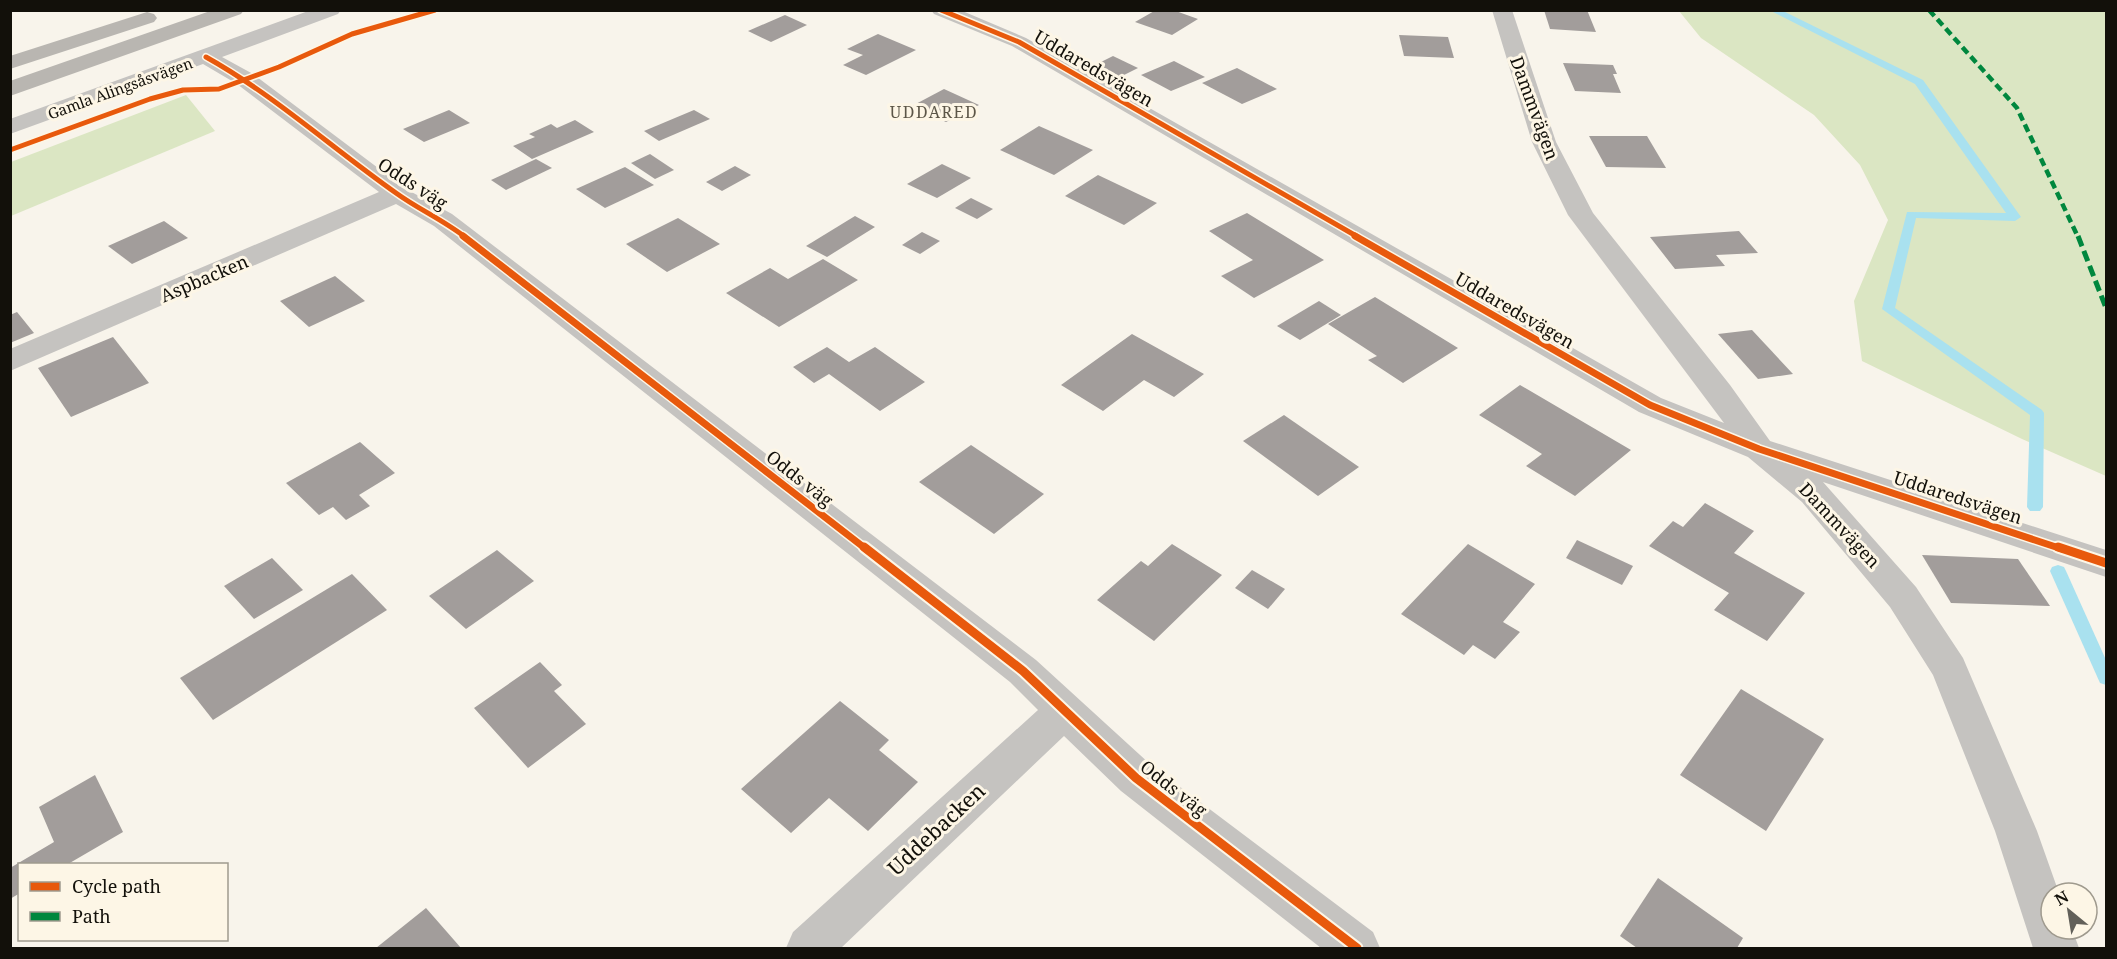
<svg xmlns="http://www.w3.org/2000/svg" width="2117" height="959" font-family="'Noto Serif',serif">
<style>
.green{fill:#dbe6c3}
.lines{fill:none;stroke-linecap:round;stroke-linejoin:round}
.stream{fill:#a9e1ef;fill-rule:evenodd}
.building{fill:#a29d9b}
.minor{fill:#c5c3c0;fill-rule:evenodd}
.highway{fill:#b9b6b1;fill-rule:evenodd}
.quiet-far1{stroke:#00873e;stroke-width:4.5;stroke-dasharray:8 4.5;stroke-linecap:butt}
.quiet{stroke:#00873e;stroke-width:5;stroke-dasharray:11 5;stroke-linecap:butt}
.cycleway-far2-casing{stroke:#fdf6e6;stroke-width:8}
.cycleway-far1-casing{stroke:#fdf6e6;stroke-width:10}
.cycleway-casing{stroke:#fdf6e6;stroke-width:13}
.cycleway-far2{stroke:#e8590c;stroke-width:5}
.cycleway-far1{stroke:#e8590c;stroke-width:7}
.cycleway{stroke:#e8590c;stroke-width:9}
.labels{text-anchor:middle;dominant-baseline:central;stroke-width:6;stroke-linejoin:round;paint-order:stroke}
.far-street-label{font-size:15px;fill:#12100a;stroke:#fdf6e6}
.far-neighbourhood-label{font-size:16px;letter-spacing:1.5px;fill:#5c5648;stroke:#fdf6e6}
.street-label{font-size:18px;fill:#12100a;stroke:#fdf6e6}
.near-street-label{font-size:21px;fill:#12100a;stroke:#fdf6e6}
</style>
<rect width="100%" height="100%" fill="#f8f4eb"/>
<g class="green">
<polygon points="1679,11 2106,11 2106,476 2022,439 1862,361 1854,301 1888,220 1860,165 1814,115 1701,38"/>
<polygon points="186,95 215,131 11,216 11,162"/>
</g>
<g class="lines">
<g class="stream">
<polygon points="1769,10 1781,10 1923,80 2021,217 2015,221 1916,218 1895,308 2042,410 2044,413 2043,507 2040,511 2030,511 2027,507 2030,415 1882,309 1907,212 2006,213 1915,84"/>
<polygon points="2058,565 2064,567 2066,571 2106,660 2106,685 2100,683 2050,571 2052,567"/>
</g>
</g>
<g class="building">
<polygon points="1156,10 1173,10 1198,19 1172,35 1135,22"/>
<polygon points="1544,10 1587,10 1596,32 1550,29"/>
<polygon points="785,15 807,25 771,42 748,31"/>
<polygon points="878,34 916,50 866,75 843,65 863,55 847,49"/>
<polygon points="1399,35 1448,37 1454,58 1404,56"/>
<polygon points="1113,56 1138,68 1120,77 1095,65"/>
<polygon points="1174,61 1205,77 1171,91 1141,75"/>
<polygon points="1563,63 1613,65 1617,74 1613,74 1621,93 1575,91"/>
<polygon points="1237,68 1277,89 1242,104 1202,83"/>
<polygon points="944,89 979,105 946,122 912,106"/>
<polygon points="449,110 470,123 424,142 403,129"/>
<polygon points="694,110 710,119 659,141 644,131"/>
<polygon points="575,120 594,132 532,159 513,146 535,137 529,134 551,124 557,128"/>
<polygon points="1039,126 1093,150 1054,175 1000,150"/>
<polygon points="1589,136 1647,136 1666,168 1606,167"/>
<polygon points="650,154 674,170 655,179 631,163"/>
<polygon points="536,159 552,168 506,190 491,180"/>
<polygon points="942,164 971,178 937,198 907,184"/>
<polygon points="735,166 751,175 722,191 706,182"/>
<polygon points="625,167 654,185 605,208 576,189"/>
<polygon points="1098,175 1157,203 1124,225 1065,196"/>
<polygon points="971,198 993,209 977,219 955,208"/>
<polygon points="1247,213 1324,260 1254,298 1221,276 1253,260 1209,231"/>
<polygon points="855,216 875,227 827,257 806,246"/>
<polygon points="678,218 720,244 667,272 626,244"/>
<polygon points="164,221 188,238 132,264 108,246"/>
<polygon points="1739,231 1758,253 1716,255 1725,266 1675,269 1650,237"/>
<polygon points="922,232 940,241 920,254 902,245"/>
<polygon points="823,259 858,280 779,327 726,293 770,268 788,279"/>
<polygon points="335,276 365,301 309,327 280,301"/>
<polygon points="1375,297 1458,348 1403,383 1368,360 1377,356 1328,324"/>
<polygon points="1319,301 1341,315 1300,340 1277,326"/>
<polygon points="17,312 34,333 10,343 10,315"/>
<polygon points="1752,330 1793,374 1758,379 1718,334"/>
<polygon points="1132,334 1204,374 1174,397 1144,380 1103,411 1061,385"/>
<polygon points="113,337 149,383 71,417 38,368"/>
<polygon points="827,347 849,362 875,347 925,382 880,411 829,374 814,383 793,367"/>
<polygon points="1520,385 1631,450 1575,496 1526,466 1542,454 1479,415"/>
<polygon points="1284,415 1359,467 1318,496 1243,441"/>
<polygon points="360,442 395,473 359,495 370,506 346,520 333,507 319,515 286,483"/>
<polygon points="971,445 1044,494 994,534 919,482"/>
<polygon points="1705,503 1754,531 1734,553 1805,593 1767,641 1714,610 1729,593 1649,546 1673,521 1683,527"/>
<polygon points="1577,540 1633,566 1622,585 1566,558"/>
<polygon points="1172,544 1222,575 1154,641 1097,600 1141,561 1148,566"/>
<polygon points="1468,544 1535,584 1503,622 1520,632 1495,659 1473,645 1464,655 1401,614"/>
<polygon points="497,550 534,581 466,629 429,596"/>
<polygon points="1922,555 2018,559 2050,606 1951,603"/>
<polygon points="272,558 303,590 254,619 224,586"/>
<polygon points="1252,570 1285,589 1268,609 1235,588"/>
<polygon points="352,574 387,610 213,720 180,678"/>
<polygon points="540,662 562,685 554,691 586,724 528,768 474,708"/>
<polygon points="1741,689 1824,739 1766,831 1680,775"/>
<polygon points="840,701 889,740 879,750 918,782 868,831 829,798 791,833 741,789"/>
<polygon points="95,775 123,832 68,864 20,864 20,893 10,899 10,868 54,842 39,807"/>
<polygon points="1658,878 1743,938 1737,948 1637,948 1620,936"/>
<polygon points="426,908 461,948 376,948"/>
</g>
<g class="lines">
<g class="minor">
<polygon points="311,10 341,10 338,14 222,57 253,74 406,189 452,214 1036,660 1151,765 1373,932 1380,948 1321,948 1121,791 1064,736 841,948 786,948 793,932 1038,710 1010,682 434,226 396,204 10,371 10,349 379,192 237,84 203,64 10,134 10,119"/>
<polygon points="931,10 960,10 1026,38 1661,398 1724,423 1568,215 1532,142 1492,10 1512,10 1556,142 1593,213 1730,385 1770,441 2106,550 2106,577 1823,482 1916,587 1963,658 2037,831 2059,893 2051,893 2051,929 2072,929 2079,948 2033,948 1995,831 1933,675 1890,607 1802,502 1748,457 1639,412 1012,46 934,14"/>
</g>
<g class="highway">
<polygon points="213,10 244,10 241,14 10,96 10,81"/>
<polygon points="147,12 154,14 157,18 154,22 10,69 10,56"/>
</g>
<polyline class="quiet-far1" points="1929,10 2017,108 2078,237"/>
<polyline class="quiet" points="2078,236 2106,308"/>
<defs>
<g id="cycleway-far2">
<polyline points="941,10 1019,42 1358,237"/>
<path d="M 206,57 C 274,95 332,148 396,193 C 418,209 443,220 465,237"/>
<polyline points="10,150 150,99 183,90 219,89 279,67 352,34 435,10"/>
</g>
<g id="cycleway-far1">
<polyline points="463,236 866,549"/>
<polyline points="1355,236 1650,405 1759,449 2062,549"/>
</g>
<g id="cycleway">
<polyline points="864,547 1023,671 1136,778 1357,948"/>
<polyline points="2058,547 2106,563"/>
</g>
</defs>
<use href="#cycleway-far2" class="cycleway-far2-casing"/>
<use href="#cycleway-far1" class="cycleway-far1-casing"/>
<use href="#cycleway" class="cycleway-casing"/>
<use href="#cycleway-far2" class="cycleway-far2"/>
<use href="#cycleway-far1" class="cycleway-far1"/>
<use href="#cycleway" class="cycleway"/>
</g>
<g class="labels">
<g class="far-street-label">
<text transform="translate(120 88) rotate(-20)">Gamla Alingsåsvägen</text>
</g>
<g class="far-neighbourhood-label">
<text x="934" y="112">UDDARED</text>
</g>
<g class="street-label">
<text transform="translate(1094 68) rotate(30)">Uddaredsvägen</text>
<text transform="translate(1535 108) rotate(70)">Dammvägen</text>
<text transform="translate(413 183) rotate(33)">Odds väg</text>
<text transform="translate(204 278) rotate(-23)">Aspbacken</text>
<text transform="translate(1515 310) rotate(30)">Uddaredsvägen</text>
<text transform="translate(800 478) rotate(38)">Odds väg</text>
<text transform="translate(1958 497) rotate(18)">Uddaredsvägen</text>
<text transform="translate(1840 525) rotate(47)">Dammvägen</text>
<text transform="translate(1174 788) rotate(38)">Odds väg</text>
</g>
<g class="near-street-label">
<text transform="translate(936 829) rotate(-43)">Uddebacken</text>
</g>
</g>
<rect width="2117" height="959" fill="none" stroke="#12100a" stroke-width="24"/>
<rect x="18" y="863" width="210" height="78" fill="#fdf6e6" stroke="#9f9a8e" stroke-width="1.5"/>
<rect x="30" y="882" width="30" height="9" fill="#e8590c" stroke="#9f9a8e" stroke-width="1.5"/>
<text x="72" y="893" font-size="18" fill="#12100a">Cycle path</text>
<rect x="30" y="912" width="30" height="9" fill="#00873e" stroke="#9f9a8e" stroke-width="1.5"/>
<text x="72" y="923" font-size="18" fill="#12100a">Path</text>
<g transform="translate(2069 911) rotate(330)"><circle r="28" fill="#fdf6e6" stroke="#9f9a8e" stroke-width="1.5"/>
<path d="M0-4.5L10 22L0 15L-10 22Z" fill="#626059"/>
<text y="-9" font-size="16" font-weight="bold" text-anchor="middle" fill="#12100a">N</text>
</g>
</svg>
